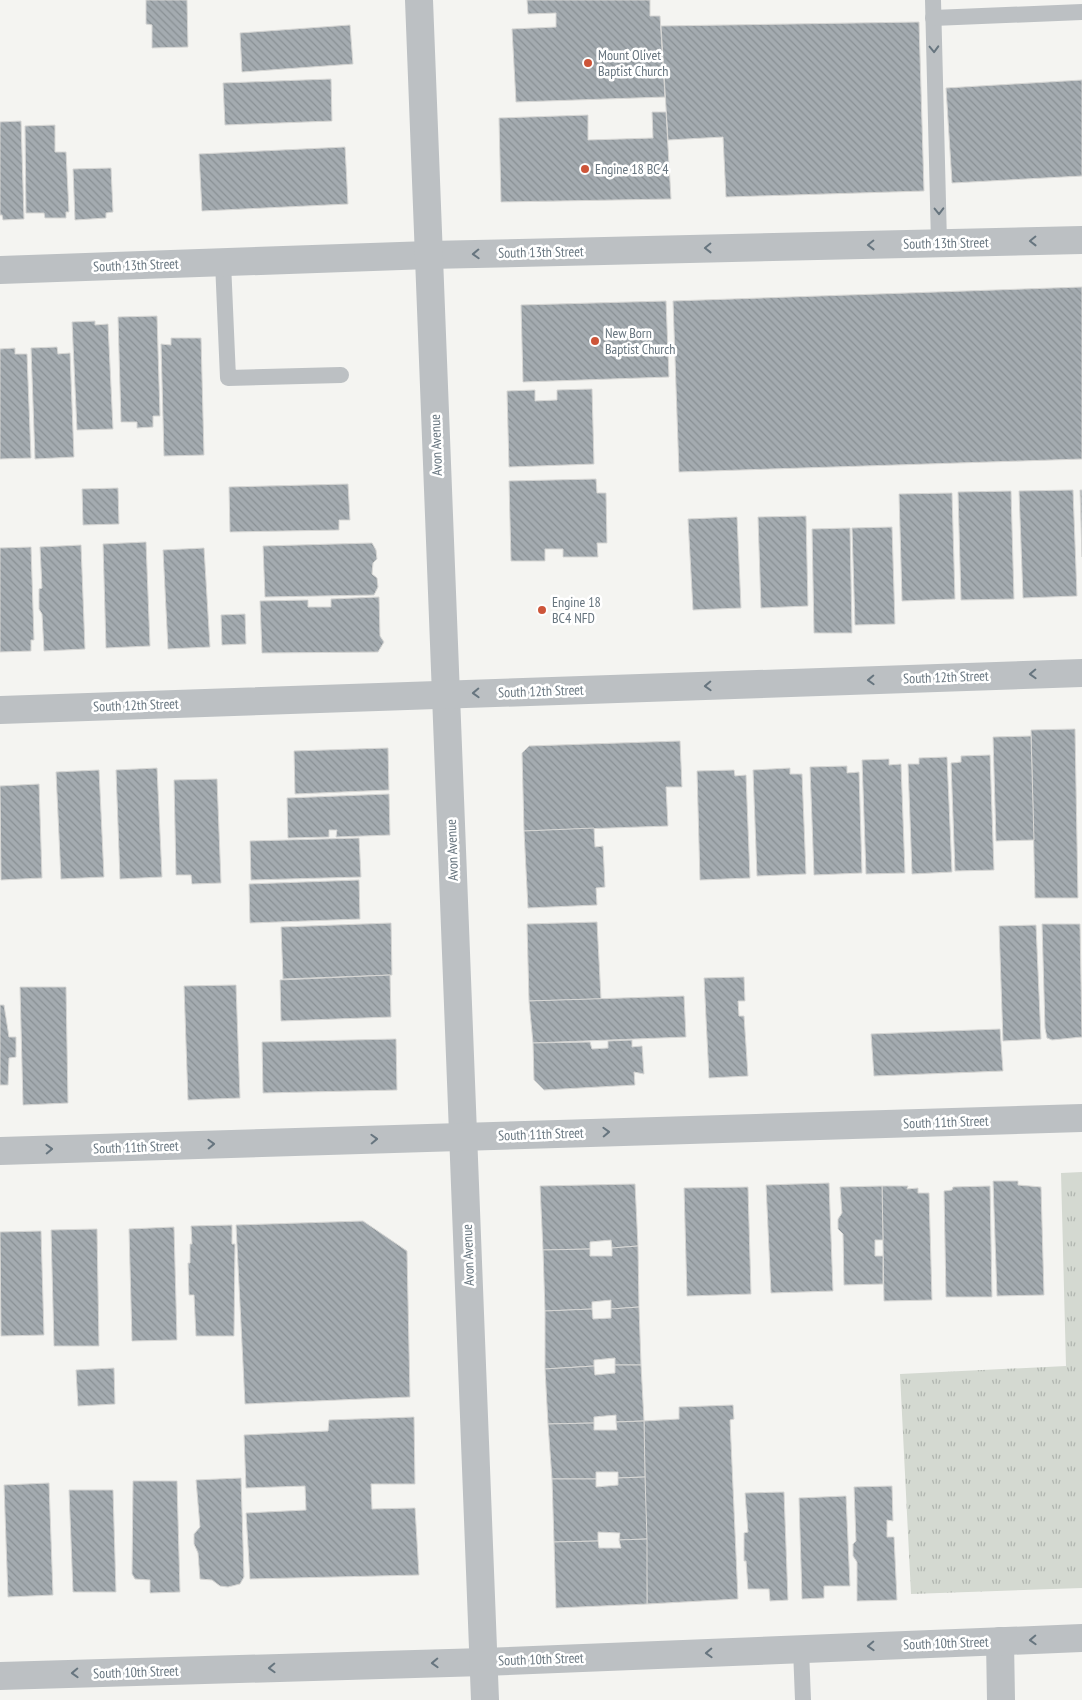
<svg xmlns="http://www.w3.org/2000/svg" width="1082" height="1700" font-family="'PT Sans Narrow',sans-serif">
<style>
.grass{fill:url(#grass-tufts)}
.building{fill:url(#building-back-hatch);stroke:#d6d6d4}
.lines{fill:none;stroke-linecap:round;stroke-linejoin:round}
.service{stroke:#bcc0c3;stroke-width:16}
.minor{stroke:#bcc0c3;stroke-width:28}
.tertiary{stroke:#bcc0c3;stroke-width:28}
.oneway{stroke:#67757f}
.poi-dot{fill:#cd5539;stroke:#fff;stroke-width:2}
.labels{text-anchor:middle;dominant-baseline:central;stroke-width:5;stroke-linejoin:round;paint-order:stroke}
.poi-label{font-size:14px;fill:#67757f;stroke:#fff;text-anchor:start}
.street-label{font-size:14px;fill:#67757f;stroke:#fff}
</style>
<defs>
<pattern id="grass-tufts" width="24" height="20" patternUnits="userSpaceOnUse" patternTransform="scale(1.25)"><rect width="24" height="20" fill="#d4d9d1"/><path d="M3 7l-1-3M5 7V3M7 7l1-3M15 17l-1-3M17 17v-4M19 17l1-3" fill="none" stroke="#b0b5af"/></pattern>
<pattern id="building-back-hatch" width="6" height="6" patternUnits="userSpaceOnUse" patternTransform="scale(1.25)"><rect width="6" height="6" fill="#a4abb0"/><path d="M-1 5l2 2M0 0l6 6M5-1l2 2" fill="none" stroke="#899094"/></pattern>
</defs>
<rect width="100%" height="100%" fill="#f4f4f1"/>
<polygon class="grass" points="1082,1172 1082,1588 911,1594 900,1374 1066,1366 1061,1173"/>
<g class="building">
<polygon points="146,0 187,0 188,47 152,48 152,25 146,24"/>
<polygon points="527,0 650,0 650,16 660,16 665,97 516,102 512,29 556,27 556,13 528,14"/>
<polygon points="919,22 924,191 726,197 723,137 668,140 661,26"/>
<polygon points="350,25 353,64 242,72 240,33"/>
<polygon points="331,79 332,121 225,125 223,83"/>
<polygon points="1082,80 1082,176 952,183 946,88"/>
<polygon points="652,112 666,112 671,199 501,202 499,118 588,115 588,140 653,138"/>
<polygon points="21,121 24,219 3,220 2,215 0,215 0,122"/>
<polygon points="55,125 55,152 66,152 69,212 66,212 66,218 45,218 44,213 26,213 25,126"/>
<polygon points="345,147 348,204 202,211 199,154"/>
<polygon points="111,168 113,212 106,213 106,218 75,220 73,169"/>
<polygon points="1082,287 1082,459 679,472 673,301"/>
<polygon points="666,301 669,377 523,382 521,305"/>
<polygon points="157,316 160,416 153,416 153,427 137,428 137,422 121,422 118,317"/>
<polygon points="95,321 95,325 108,324 113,429 77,430 72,322"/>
<polygon points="171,338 201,338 204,455 164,456 161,344 171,345"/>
<polygon points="57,347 58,354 70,353 74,457 35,459 31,348"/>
<polygon points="15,348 15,354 27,354 31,458 0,459 0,349"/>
<polygon points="592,389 594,464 509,467 507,391 535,390 535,401 557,400 557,390"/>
<polygon points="596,479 597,493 606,493 607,543 597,543 598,557 563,557 563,549 545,549 545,561 511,561 509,481"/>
<polygon points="348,484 350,520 339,520 339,530 230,532 229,487"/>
<polygon points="118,488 119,524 83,525 82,489"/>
<polygon points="1073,490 1077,596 1023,598 1019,491"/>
<polygon points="1080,490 1082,490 1082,557"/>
<polygon points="1011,491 1014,599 961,600 958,492"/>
<polygon points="952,493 955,599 902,601 899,494"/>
<polygon points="806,516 808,606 761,608 758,517"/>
<polygon points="737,517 741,608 693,610 688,519"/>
<polygon points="892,527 895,624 855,625 852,528"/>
<polygon points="850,528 852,633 814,633 812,529"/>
<polygon points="146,542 150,646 106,648 103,544"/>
<polygon points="372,543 376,550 377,559 373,563 372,574 377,578 378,587 374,595 265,597 263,546"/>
<polygon points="81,545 85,649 44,651 42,614 39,609 39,589 42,588 40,547"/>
<polygon points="31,547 34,640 31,640 31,651 0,652 0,548"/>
<polygon points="204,548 210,647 168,649 163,550"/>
<polygon points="379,597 380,636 384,642 378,652 262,653 260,601 308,600 308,607 331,607 331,599"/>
<polygon points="245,614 246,644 222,645 221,615"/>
<polygon points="1075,729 1078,898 1035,898 1031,730"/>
<polygon points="1031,736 1034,840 996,841 993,737"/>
<polygon points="680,741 682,787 666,787 668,826 524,831 522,753 529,746"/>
<polygon points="388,748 389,790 295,794 294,751"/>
<polygon points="990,755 994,870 955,871 951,763 961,762 961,756"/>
<polygon points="947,757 952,872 912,874 908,764 919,764 919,758"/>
<polygon points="889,759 889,765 901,764 905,873 866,874 862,760"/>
<polygon points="847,766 847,773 859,772 862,873 814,875 810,767"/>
<polygon points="157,768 162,877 120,879 116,770"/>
<polygon points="790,768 790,774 802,774 806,874 757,876 753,770"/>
<polygon points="99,770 104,877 61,879 56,772"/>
<polygon points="734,770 735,776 746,775 750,878 700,880 697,771"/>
<polygon points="217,779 221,883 192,884 191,875 176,875 174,780"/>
<polygon points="39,784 42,878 1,880 0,786"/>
<polygon points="389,794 390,835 336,837 337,830 329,830 329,837 288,838 287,798"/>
<polygon points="594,828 595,847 603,846 605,887 596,888 597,905 528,908 524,831"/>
<polygon points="359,838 361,877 251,880 250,841"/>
<polygon points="359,880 360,919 250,923 249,884"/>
<polygon points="597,922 601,999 529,1001 527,924"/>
<polygon points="391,923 392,975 283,979 281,927"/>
<polygon points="1042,924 1080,924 1082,1037 1052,1040 1047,1038 1045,1028"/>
<polygon points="1036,925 1041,1039 1003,1041 999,926"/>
<polygon points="390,975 391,1017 281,1021 280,980"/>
<polygon points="744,977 745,1001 738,1001 739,1016 744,1016 748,1076 709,1078 704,978"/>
<polygon points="236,985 240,1098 188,1100 184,986"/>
<polygon points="20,987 66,987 68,1103 23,1105"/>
<polygon points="684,996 686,1037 533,1043 529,1001"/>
<polygon points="0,1005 4,1005 9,1037 16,1037 16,1057 9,1058 8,1085 0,1085"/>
<polygon points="1000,1029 1003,1071 874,1076 871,1034"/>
<polygon points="396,1039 397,1090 263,1093 262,1042"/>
<polygon points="632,1040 632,1047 642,1046 644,1074 634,1072 635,1085 544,1090 534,1080 533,1043 590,1042 592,1049 608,1048 608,1041"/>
<polygon points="993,1181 1018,1181 1018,1185 1041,1187 1044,1295 997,1296"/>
<polygon points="829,1183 833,1291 771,1293 766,1185"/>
<polygon points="635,1184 638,1246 612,1248 611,1240 590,1242 590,1249 543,1250 540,1186"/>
<polygon points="882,1186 908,1186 907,1189 918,1188 918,1193 929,1193 932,1300 884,1301"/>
<polygon points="882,1186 883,1240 875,1240 875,1256 883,1256 883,1284 844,1285 843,1234 838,1229 838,1219 842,1213 840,1187"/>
<polygon points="990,1186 992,1297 946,1297 944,1191 952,1190 953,1187"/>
<polygon points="748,1187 751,1294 687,1296 684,1188"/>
<polygon points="363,1221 407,1251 410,1397 245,1404 236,1225"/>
<polygon points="232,1225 232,1244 235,1244 234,1336 196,1336 194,1295 189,1295 188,1263 190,1263 190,1244 192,1244 191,1226"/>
<polygon points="174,1227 177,1340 132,1341 129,1229"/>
<polygon points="97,1229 99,1346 54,1346 51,1230"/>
<polygon points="41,1231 44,1335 1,1336 0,1232"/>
<polygon points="638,1246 639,1307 611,1309 611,1300 592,1302 592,1309 545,1311 543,1250 590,1249 590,1256 612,1256 612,1248"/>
<polygon points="639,1307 641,1365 615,1365 615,1358 594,1360 594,1366 545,1369 545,1311 592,1309 593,1319 611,1318 611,1309"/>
<polygon points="615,1365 641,1365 644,1421 616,1422 616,1415 594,1417 594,1423 548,1424 545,1369 594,1366 595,1375 615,1373"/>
<polygon points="114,1368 115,1404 78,1406 76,1370"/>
<polygon points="733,1405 734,1419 730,1420 738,1599 647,1604 644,1421 679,1419 679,1407"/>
<polygon points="414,1417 415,1484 371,1484 372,1509 415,1508 419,1575 250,1579 246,1513 306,1510 305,1486 246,1488 244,1435 328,1431 329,1420"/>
<polygon points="644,1421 645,1477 618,1478 618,1472 596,1472 596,1479 552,1479 548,1424 594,1423 594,1430 617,1430 616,1422"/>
<polygon points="645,1477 647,1539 619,1540 620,1533 598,1532 598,1541 554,1542 552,1479 596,1479 596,1487 618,1485 618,1478"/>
<polygon points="241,1478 244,1577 240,1584 228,1587 220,1586 212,1580 200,1579 198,1553 194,1544 194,1534 200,1527 196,1480"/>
<polygon points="133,1481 177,1481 180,1592 150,1593 150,1580 135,1579 132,1574"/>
<polygon points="49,1483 53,1595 8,1597 4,1485"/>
<polygon points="892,1486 893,1521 887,1520 887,1537 894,1537 897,1600 857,1601 857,1562 853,1556 853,1544 856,1541 854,1487"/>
<polygon points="69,1490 113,1490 116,1592 73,1592"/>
<polygon points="784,1492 788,1600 770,1601 769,1589 748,1589 746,1561 744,1561 744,1533 748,1532 745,1493"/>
<polygon points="846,1496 850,1586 824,1586 824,1598 802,1599 799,1498"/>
<polygon points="647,1539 647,1604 556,1608 554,1542 598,1541 599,1548 621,1548 619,1540"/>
</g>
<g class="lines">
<g class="service">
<polyline points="933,0 939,243"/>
<polyline points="933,18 1082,12"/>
<polyline points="223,262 228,378 341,375"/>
<polyline points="801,1649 803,1700"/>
</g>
<g class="minor">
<polyline points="0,270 429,255 1082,240"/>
<polyline points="1000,1641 1001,1700"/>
<polyline points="0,1676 483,1662 1082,1638"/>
</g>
<g class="tertiary">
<polyline points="419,0 485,1700"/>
<polyline points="0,710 1082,673"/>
<polyline points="0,1151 1082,1118"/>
</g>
</g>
<defs><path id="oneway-chevron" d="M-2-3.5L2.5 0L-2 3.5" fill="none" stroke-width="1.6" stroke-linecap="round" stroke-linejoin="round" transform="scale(1.25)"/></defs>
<g class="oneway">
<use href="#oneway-chevron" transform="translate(934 49) rotate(88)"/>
<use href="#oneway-chevron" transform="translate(939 211) rotate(89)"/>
<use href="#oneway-chevron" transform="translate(1033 241) rotate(179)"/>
<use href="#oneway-chevron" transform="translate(871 245) rotate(179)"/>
<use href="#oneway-chevron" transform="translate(708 248) rotate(179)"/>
<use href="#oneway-chevron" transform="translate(476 254) rotate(178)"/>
<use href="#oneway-chevron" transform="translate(1033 674) rotate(178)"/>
<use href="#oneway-chevron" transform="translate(871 680) rotate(178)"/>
<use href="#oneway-chevron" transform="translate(708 686) rotate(178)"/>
<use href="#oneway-chevron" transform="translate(476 693) rotate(178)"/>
<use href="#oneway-chevron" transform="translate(606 1132) rotate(-2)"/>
<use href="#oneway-chevron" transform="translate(374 1139) rotate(-2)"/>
<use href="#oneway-chevron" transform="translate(211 1144) rotate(-2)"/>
<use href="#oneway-chevron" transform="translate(49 1149) rotate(-2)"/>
<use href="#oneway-chevron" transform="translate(1033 1640) rotate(178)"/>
<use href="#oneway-chevron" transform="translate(871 1646) rotate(178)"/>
<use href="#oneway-chevron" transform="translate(709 1653) rotate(178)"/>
<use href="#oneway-chevron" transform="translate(435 1663) rotate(178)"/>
<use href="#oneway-chevron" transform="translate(272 1668) rotate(178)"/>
<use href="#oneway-chevron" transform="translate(75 1673) rotate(178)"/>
</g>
<g class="poi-dot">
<circle cx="588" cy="63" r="5"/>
<circle cx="585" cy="169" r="5"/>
<circle cx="595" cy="341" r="5"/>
<circle cx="542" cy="610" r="5"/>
</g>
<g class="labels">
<g class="poi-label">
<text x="598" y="55">Mount Olivet<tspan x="598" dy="16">Baptist Church</tspan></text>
<text x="595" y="169">Engine 18 BC 4</text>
<text x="605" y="333">New Born<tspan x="605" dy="16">Baptist Church</tspan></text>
<text x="552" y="602">Engine 18<tspan x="552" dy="16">BC4 NFD</tspan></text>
</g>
<g class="street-label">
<text transform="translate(946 243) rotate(-1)">South 13th Street</text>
<text transform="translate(541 252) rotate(-1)">South 13th Street</text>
<text transform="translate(136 265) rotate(-2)">South 13th Street</text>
<text transform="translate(436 445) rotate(-92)">Avon Avenue</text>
<text transform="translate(946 677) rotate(-2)">South 12th Street</text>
<text transform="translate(541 691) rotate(-2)">South 12th Street</text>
<text transform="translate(136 705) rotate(-2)">South 12th Street</text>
<text transform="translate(452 850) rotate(-92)">Avon Avenue</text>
<text transform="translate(946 1122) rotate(-2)">South 11th Street</text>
<text transform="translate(541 1134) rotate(-2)">South 11th Street</text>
<text transform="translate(136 1147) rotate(-2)">South 11th Street</text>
<text transform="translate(468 1255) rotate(-92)">Avon Avenue</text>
<text transform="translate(946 1643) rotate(-2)">South 10th Street</text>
<text transform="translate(541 1659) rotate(-2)">South 10th Street</text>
<text transform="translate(136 1672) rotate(-2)">South 10th Street</text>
</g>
</g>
</svg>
